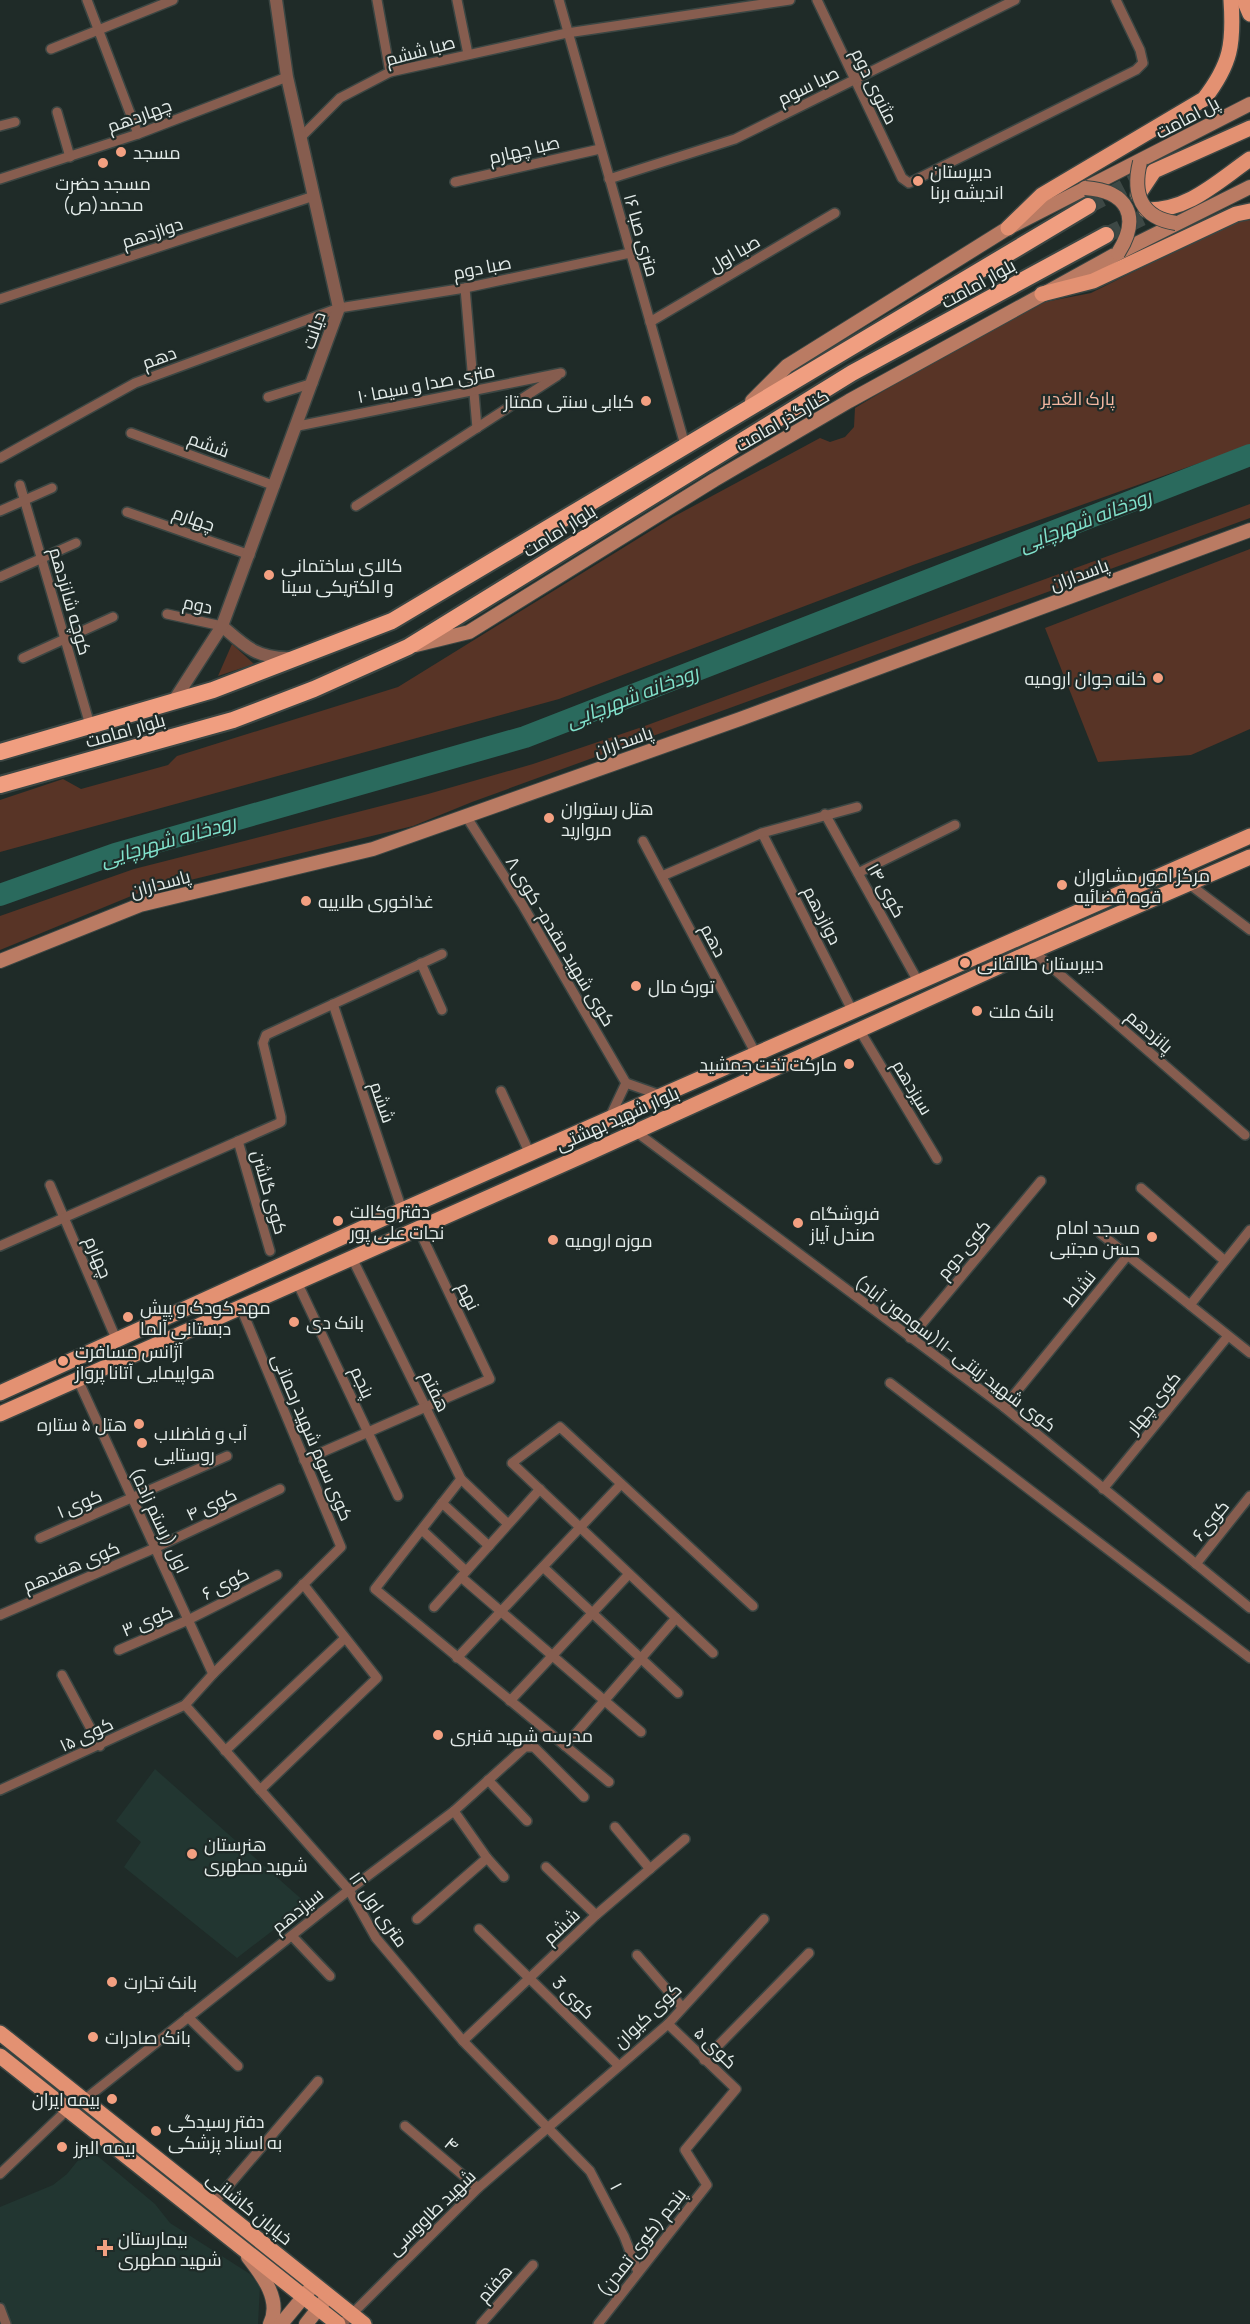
<svg xmlns="http://www.w3.org/2000/svg" width="1250" height="2324" font-family="Manrope,Cairo,sans-serif">
<style>
.built{fill:#223631}
.green{fill:#583426}
.lines{fill:none;stroke-linecap:round;stroke-linejoin:round}
.river{stroke:#2a6a5d;stroke-width:22}
.trunk-tunnel{stroke:#3d4845;stroke-width:16;stroke-dasharray:16 8;stroke-linecap:butt}
.minor-casing{stroke:#3b4643;stroke-width:12}
.tertiary-casing{stroke:#3b4643;stroke-width:15}
.secondary-casing{stroke:#3b4643;stroke-width:16}
.primary-casing{stroke:#3b4643;stroke-width:18}
.trunk-casing{stroke:#3b4643;stroke-width:20}
.minor{stroke:#865d4f;stroke-width:9}
.tertiary{stroke:#865d4f;stroke-width:12}
.secondary{stroke:#ba7b63;stroke-width:14}
.primary{stroke:#e39172;stroke-width:15}
.trunk{stroke:#f09e80;stroke-width:16}
.secondary-bridge-casing{stroke:#3b4643;stroke-width:16;stroke-linecap:butt}
.secondary-bridge{stroke:#ba7b63;stroke-width:14}
.poi-dot{fill:#f3a081;stroke:#1f2b28;stroke-width:2}
.labels{text-anchor:middle;dominant-baseline:central;stroke-width:4.5;stroke-linejoin:round;paint-order:stroke}
.street-label{font-size:18px;fill:#e4ecea;stroke:#1f2b28}
.poi-label{font-size:18px;fill:#e4ecea;stroke:#1f2b28;text-anchor:start}
.park-label{font-size:18px;fill:#f6b8a2;stroke:#1f2b28}
.water-label{font-size:20px;font-style:italic;fill:#81e2cc;stroke:#1f2b28}
</style>
<rect width="100%" height="100%" fill="#1f2b28"/>
<g class="built">
<polygon points="155,1769 307,1904 237,1958 124,1867 141,1842 116,1821"/>
<polygon points="88,2148 155,2204 170,2223 250,2274 260,2286 258,2324 12,2324 0,2300 0,2207 53,2185 67,2174"/>
</g>
<g class="green">
<polygon points="1250,217 1250,445 913,565 559,699 0,852 0,800 63,779 81,789 168,765 177,756 398,687 673,517 820,438 830,442 845,437 854,427 855,408 980,333 1045,302 1091,293 1223,227"/>
<polygon points="1250,504 1250,518 472,802 413,826 141,892 0,950 0,916 134,869 428,794 533,764 642,727"/>
<polygon points="1250,549 1250,729 1191,755 1098,762 1045,628"/>
<polygon points="232,644 254,664 218,676"/>
</g>
<g class="lines">
<polyline class="river" points="0,895 115,854 525,737 1250,455"/>
<g class="trunk-tunnel">
<polyline points="1088,206 1149,174"/>
<polyline points="1106,235 1165,207"/>
</g>
<defs>
<g id="minor">
<polyline points="87,0 138,134"/>
<polyline points="377,0 390,72"/>
<polyline points="457,0 468,54"/>
<polyline points="559,0 685,445"/>
<polyline points="817,0 902,178 909,183 1136,70 1143,63 1140,50 1116,0"/>
<polyline points="51,49 173,0"/>
<polyline points="57,112 70,157"/>
<polyline points="0,126 15,122"/>
<polyline points="300,138 340,98 390,72 567,33 790,0"/>
<polyline points="0,179 138,134 287,77"/>
<polyline points="609,179 735,139 1015,0"/>
<polyline points="455,182 600,149"/>
<polyline points="465,288 477,428"/>
<polyline points="0,299 314,196"/>
<polyline points="650,322 835,213"/>
<polyline points="268,397 313,383"/>
<polyline points="298,426 561,373"/>
<polyline points="131,433 275,486"/>
<polyline points="0,458 135,383 339,308 465,288 630,253"/>
<polyline points="20,485 90,725"/>
<polyline points="356,506 557,376"/>
<polyline points="0,511 52,488"/>
<polyline points="127,512 250,555"/>
<polyline points="0,577 76,543"/>
<polyline points="167,614 222,626"/>
<polyline points="23,658 113,617"/>
<polyline points="825,814 919,983"/>
<polyline points="466,816 522,904 626,1083"/>
<polyline points="762,833 853,1012"/>
<polyline points="643,841 756,1054"/>
<polyline points="858,873 955,825"/>
<polyline points="662,876 762,833 857,807"/>
<polyline points="1189,884 1250,930"/>
<polyline points="1033,951 1245,1135"/>
<polyline points="421,963 442,1010"/>
<polyline points="333,1004 402,1210"/>
<polyline points="860,1031 937,1159"/>
<polyline points="501,1091 530,1154"/>
<polyline points="609,1119 626,1083 660,1095"/>
<polyline points="635,1131 1004,1407 1250,1608"/>
<polyline points="238,1141 270,1251"/>
<polyline points="50,1185 117,1341"/>
<polyline points="1141,1188 1225,1261"/>
<polyline points="1101,1234 1250,1353"/>
<polyline points="0,1246 277,1124 281,1122 281,1117 263,1043 266,1035 442,954"/>
<polyline points="352,1258 461,1479 508,1524"/>
<polyline points="297,1282 398,1496"/>
<polyline points="1190,1305 1250,1230"/>
<polyline points="910,1338 1041,1181"/>
<polyline points="78,1380 213,1674"/>
<polyline points="890,1383 1250,1658"/>
<polyline points="1004,1407 1127,1256"/>
<polyline points="304,1460 490,1379 418,1228"/>
<polyline points="461,1479 375,1589 609,1782"/>
<polyline points="1103,1489 1228,1336"/>
<polyline points="442,1503 489,1546"/>
<polyline points="422,1530 466,1571"/>
<polyline points="40,1538 227,1456"/>
<polyline points="1196,1564 1250,1496"/>
<polyline points="543,1567 678,1693"/>
<polyline points="461,1577 641,1732"/>
<polyline points="434,1607 540,1489"/>
<polyline points="0,1615 155,1548 280,1489"/>
<polyline points="119,1650 188,1620 277,1575"/>
<polyline points="713,1653 512,1463 560,1427 753,1606"/>
<polyline points="457,1658 621,1484"/>
<polyline points="62,1675 100,1746"/>
<polyline points="510,1701 629,1574"/>
<polyline points="185,1705 349,1890 376,1938 463,2041 590,2171 624,2236 638,2272"/>
<polyline points="565,1746 676,1618"/>
<polyline points="225,1751 345,1638"/>
<polyline points="488,1780 527,1821"/>
<polyline points="0,1790 185,1705 213,1674 341,1547 241,1308"/>
<polyline points="260,1790 377,1678 303,1584"/>
<polyline points="454,1811 487,1858 504,1877"/>
<polyline points="615,1827 650,1869"/>
<polyline points="546,1867 596,1915"/>
<polyline points="417,1919 487,1858"/>
<polyline points="479,1929 618,2065"/>
<polyline points="292,1936 330,1976"/>
<polyline points="637,1955 682,2007"/>
<polyline points="188,2017 238,2066"/>
<polyline points="463,2041 596,1915 685,1839"/>
<polyline points="704,2060 809,1953"/>
<polyline points="84,2100 349,1890 454,1811 525,1747 534,1747 584,1797"/>
<polyline points="405,2126 478,2188"/>
<polyline points="0,2174 68,2109"/>
<polyline points="213,2204 318,2081"/>
<polyline points="0,2308 6,2324"/>
<polyline points="342,2324 478,2188 668,2024 764,1919"/>
<polyline points="481,2324 533,2265"/>
<polyline points="598,2324 707,2185 685,2150 736,2089 668,2024"/>
</g>
<g id="tertiary">
<path d="M 222,626 C 245,646 256,658 288,658"/>
<polyline points="173,702 222,626 339,308 287,77 276,0"/>
</g>
<g id="secondary">
<polyline points="752,401 787,366 1008,228 1250,104"/>
<polyline points="416,645 469,632 714,480 849,401 1118,253 1250,187"/>
<polyline points="0,961 140,905 373,849 740,719 1250,530"/>
<path d="M 248,2257 C 262,2275 282,2300 270,2324"/>
<polyline points="281,2324 310,2289"/>
<polyline points="306,2324 325,2300"/>
</g>
<g id="primary">
<polyline points="1244,0 1250,14"/>
<polyline points="1138,195 1154,171 1250,128"/>
<path d="M 1146,210 C 1188,211 1217,182 1250,159"/>
<path d="M 1008,228 L 1042,195 L 1204,99 C 1231,64 1234,44 1231,0"/>
<polyline points="1042,294 1093,281 1236,214 1250,211"/>
<polyline points="0,1393 402,1210 1250,836"/>
<polyline points="0,1414 591,1152 1033,951 1250,857"/>
<polyline points="0,2033 364,2324"/>
<polyline points="0,2056 338,2324"/>
</g>
<g id="trunk">
<polyline points="0,752 213,690 392,621 1088,206"/>
<polyline points="0,785 233,720 314,689 408,647 852,373 1106,235"/>
</g>
</defs>
<use href="#minor" class="minor-casing"/>
<use href="#tertiary" class="tertiary-casing"/>
<use href="#secondary" class="secondary-casing"/>
<use href="#primary" class="primary-casing"/>
<use href="#trunk" class="trunk-casing"/>
<use href="#minor" class="minor"/>
<use href="#tertiary" class="tertiary"/>
<use href="#secondary" class="secondary"/>
<use href="#primary" class="primary"/>
<use href="#trunk" class="trunk"/>
<defs>
<g id="secondary-bridge">
<path d="M 1140,162 C 1132,194 1141,218 1176,223"/>
<path d="M 1085,188 C 1128,191 1141,217 1118,253"/>
</g>
</defs>
<use href="#secondary-bridge" class="secondary-bridge-casing"/>
<use href="#secondary-bridge" class="secondary-bridge"/>
</g>
<g class="poi-dot">
<circle cx="121" cy="152" r="6"/>
<circle cx="103" cy="163" r="6"/>
<circle cx="918" cy="181" r="6"/>
<circle cx="646" cy="401" r="6"/>
<circle cx="269" cy="575" r="6"/>
<circle cx="1158" cy="678" r="6"/>
<circle cx="549" cy="818" r="6"/>
<circle cx="1062" cy="885" r="6"/>
<circle cx="306" cy="901" r="6"/>
<circle cx="965" cy="963" r="6"/>
<circle cx="636" cy="986" r="6"/>
<circle cx="977" cy="1011" r="6"/>
<circle cx="849" cy="1064" r="6"/>
<circle cx="338" cy="1221" r="6"/>
<circle cx="798" cy="1223" r="6"/>
<circle cx="1152" cy="1237" r="6"/>
<circle cx="553" cy="1240" r="6"/>
<circle cx="128" cy="1317" r="6"/>
<circle cx="294" cy="1322" r="6"/>
<circle cx="63" cy="1361" r="6"/>
<circle cx="139" cy="1424" r="6"/>
<circle cx="142" cy="1443" r="6"/>
<circle cx="438" cy="1735" r="6"/>
<circle cx="192" cy="1854" r="6"/>
<circle cx="112" cy="1982" r="6"/>
<circle cx="93" cy="2037" r="6"/>
<circle cx="112" cy="2099" r="6"/>
<circle cx="156" cy="2131" r="6"/>
<circle cx="62" cy="2147" r="6"/>
<path d="M102 2239h6v6h6v6h-6v6h-6v-6h-6v-6h6z"/>
</g>
<g class="labels">
<g class="street-label">
<text transform="translate(420 50) rotate(-15)">صبا ششم</text>
<text transform="translate(808 85) rotate(-26)">صبا سوم</text>
<text transform="translate(875 86) rotate(64)">مثنوی دوم</text>
<text transform="translate(139 115) rotate(-20)">چهاردهم</text>
<text transform="translate(1187 117) rotate(-28)">پل امامت</text>
<text transform="translate(524 149) rotate(-13)">صبا چهارم</text>
<text transform="translate(152 232) rotate(-18)">دوازدهم</text>
<text transform="translate(642 235) rotate(74)">۱۶ متری صبا</text>
<text transform="translate(734 253) rotate(-30)">صبا اول</text>
<text transform="translate(482 267) rotate(-11)">صبا دوم</text>
<text transform="translate(978 283) rotate(-29)">بلوار امامت</text>
<text transform="translate(313 330) rotate(-71)">دیانت</text>
<text transform="translate(159 357) rotate(-20)">دهم</text>
<text transform="translate(426 383) rotate(-11)">۱۰ متری صدا و سیما</text>
<text transform="translate(782 420) rotate(-30)">کنارگذر امامت</text>
<text transform="translate(209 444) rotate(20)">ششم</text>
<text transform="translate(194 518) rotate(19)">چهارم</text>
<text transform="translate(559 530) rotate(-32)">بلوار امامت</text>
<text transform="translate(1079 574) rotate(-20)">پاسداران</text>
<text transform="translate(71 601) rotate(74)">کوچه شانزدهم</text>
<text transform="translate(198 604) rotate(12)">دوم</text>
<text transform="translate(125 730) rotate(-16)">بلوار امامت</text>
<text transform="translate(623 741) rotate(-19)">پاسداران</text>
<text transform="translate(160 883) rotate(-15)">پاسداران</text>
<text transform="translate(887 890) rotate(61)">کوی ۱۴</text>
<text transform="translate(823 915) rotate(63)">دوازدهم</text>
<text transform="translate(714 940) rotate(62)">دهم</text>
<text transform="translate(561 941) rotate(59)">کوی شهید مقدم- کوی ۸</text>
<text transform="translate(1150 1031) rotate(41)">پانزدهم</text>
<text transform="translate(913 1087) rotate(59)">سیزدهم</text>
<text transform="translate(383 1102) rotate(71)">ششم</text>
<text transform="translate(617 1118) rotate(-24)">بلوار شهید بهشتی</text>
<text transform="translate(270 1192) rotate(74)">کوی گلشن</text>
<text transform="translate(963 1249) rotate(-50)">کوی دوم</text>
<text transform="translate(99 1257) rotate(67)">چهارم</text>
<text transform="translate(1079 1288) rotate(-51)">نشاط</text>
<text transform="translate(469 1296) rotate(64)">نهم</text>
<text transform="translate(956 1353) rotate(37)">کوی شهید زینتی -۱۱(سومون آباد)</text>
<text transform="translate(363 1382) rotate(65)">پنجم</text>
<text transform="translate(436 1391) rotate(64)">هفتم</text>
<text transform="translate(1153 1402) rotate(-51)">کوی چهار</text>
<text transform="translate(313 1437) rotate(67)">کوی سوم شهید رحمانی</text>
<text transform="translate(79 1503) rotate(-23)">کوی ۱</text>
<text transform="translate(211 1504) rotate(-25)">کوی ۴</text>
<text transform="translate(160 1520) rotate(65)">اول (رستم زاده)</text>
<text transform="translate(1210 1520) rotate(-51)">کوی۶</text>
<text transform="translate(71 1566) rotate(-23)">کوی هفدهم</text>
<text transform="translate(225 1583) rotate(-27)">کوی ۶</text>
<text transform="translate(147 1620) rotate(-23)">کوی ۳</text>
<text transform="translate(86 1734) rotate(-25)">کوی ۱۵</text>
<text transform="translate(379 1909) rotate(55)">۱۲ متری اول</text>
<text transform="translate(297 1910) rotate(-39)">سیزدهم</text>
<text transform="translate(561 1926) rotate(-43)">ششم</text>
<text transform="translate(574 1997) rotate(45)">کوی 3</text>
<text transform="translate(647 2015) rotate(-43)">کوی کیوان</text>
<text transform="translate(716 2047) rotate(44)">کوی ۵</text>
<text transform="translate(452 2144) rotate(40)">۴</text>
<text transform="translate(617 2186) rotate(62)">۱</text>
<text transform="translate(250 2208) rotate(39)">خیابان کاشانی</text>
<text transform="translate(431 2212) rotate(-44)">شهید طاووسی</text>
<text transform="translate(641 2242) rotate(-52)">پنجم (کوی تمدن)</text>
<text transform="translate(494 2283) rotate(-49)">هفتم</text>
</g>
<g class="poi-label">
<text x="133" y="152">مسجد</text>
<text x="930" y="171">دبیرستان<tspan x="930" dy="21">اندیشه برنا</tspan></text>
<text x="103" y="183" text-anchor="middle">مسجد حضرت<tspan x="103" dy="21">محمد(ص)</tspan></text>
<text x="634" y="401" text-anchor="end">کبابی سنتی ممتاز</text>
<text x="281" y="565">کالای ساختمانی<tspan x="281" dy="21">و الکتریکی سینا</tspan></text>
<text x="1146" y="678" text-anchor="end">خانه جوان ارومیه</text>
<text x="561" y="808">هتل رستوران<tspan x="561" dy="21">مروارید</tspan></text>
<text x="1074" y="875">مرکز امور مشاوران<tspan x="1074" dy="21">قوه قضائیه</tspan></text>
<text x="318" y="901">غذاخوری طلاییه</text>
<text x="977" y="963">دبیرستان طالقانی</text>
<text x="648" y="986">تورک مال</text>
<text x="989" y="1011">بانک ملت</text>
<text x="837" y="1064" text-anchor="end">مارکت تخت جمشید</text>
<text x="350" y="1211">دفتر وکالت<tspan x="350" dy="21">نجات علی پور</tspan></text>
<text x="810" y="1213">فروشگاه<tspan x="810" dy="21">صندل آیاز</tspan></text>
<text x="1140" y="1227" text-anchor="end">مسجد امام<tspan x="1140" dy="21">حسن مجتبی</tspan></text>
<text x="565" y="1240">موزه ارومیه</text>
<text x="140" y="1307">مهد کودک و پیش<tspan x="140" dy="21">دبستانی آلما</tspan></text>
<text x="306" y="1322">بانک دی</text>
<text x="75" y="1351">آژانس مسافرت<tspan x="75" dy="21">هواپیمایی آتانا پرواز</tspan></text>
<text x="127" y="1424" text-anchor="end">هتل ۵ ستاره</text>
<text x="154" y="1433">آب و فاضلاب<tspan x="154" dy="21">روستایی</tspan></text>
<text x="450" y="1735">مدرسه شهید قنبری</text>
<text x="204" y="1844">هنرستان<tspan x="204" dy="21">شهید مطهری</tspan></text>
<text x="124" y="1982">بانک تجارت</text>
<text x="105" y="2037">بانک صادرات</text>
<text x="100" y="2099" text-anchor="end">بیمه ایران</text>
<text x="168" y="2121">دفتر رسیدگی<tspan x="168" dy="21">به اسناد پزشکی</tspan></text>
<text x="74" y="2147">بیمه البرز</text>
<text x="118" y="2238">بیمارستان<tspan x="118" dy="21">شهید مطهری</tspan></text>
</g>
<g class="park-label">
<text x="1078" y="398">پارک الغدیر</text>
</g>
<g class="water-label">
<text transform="translate(1085 520) rotate(-21)">رودخانه شهرچایی</text>
<text transform="translate(632 696) rotate(-21)">رودخانه شهرچایی</text>
<text transform="translate(168 840) rotate(-16)">رودخانه شهرچایی</text>
</g>
</g>
</svg>
